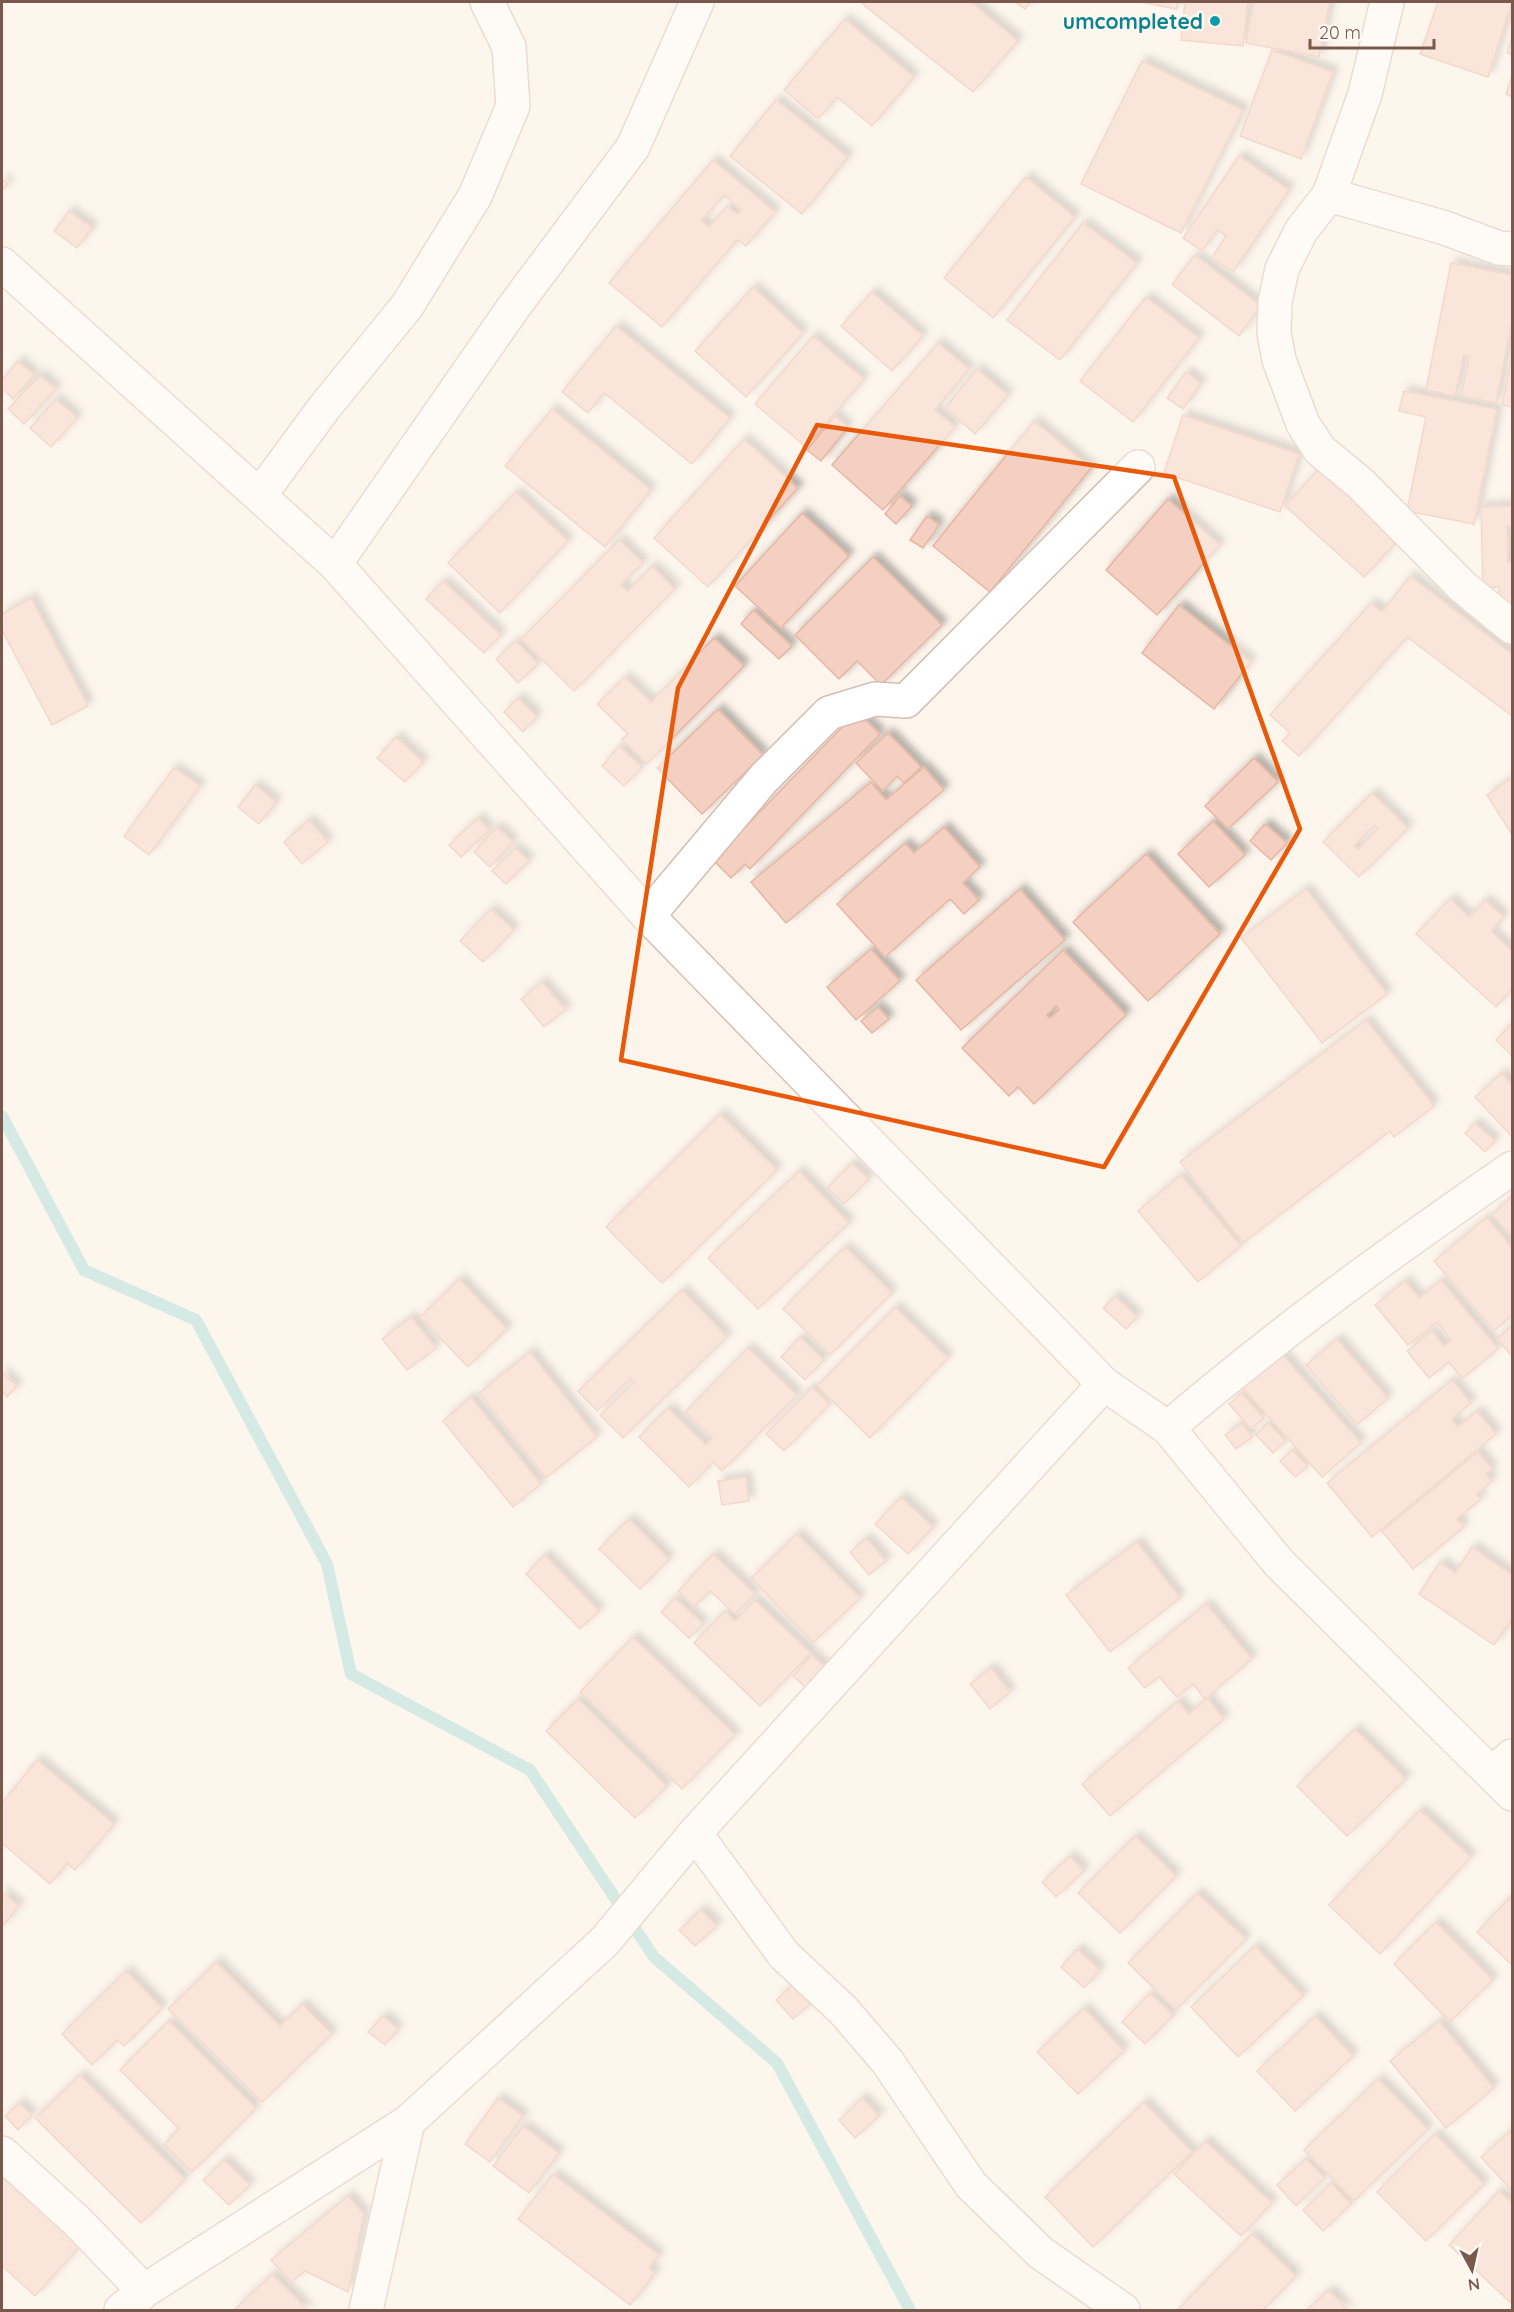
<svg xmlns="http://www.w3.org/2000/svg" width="1514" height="2312" font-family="Quicksand,sans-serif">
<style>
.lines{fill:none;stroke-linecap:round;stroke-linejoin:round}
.stream{stroke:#a4d9db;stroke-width:12}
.building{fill:#f4d0c2;stroke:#e8b5a1;stroke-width:1.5;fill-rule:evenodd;filter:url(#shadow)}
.street-casing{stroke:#d4bdb2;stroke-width:36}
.secondary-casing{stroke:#d9bfb2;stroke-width:36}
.street{stroke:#fff;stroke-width:33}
.secondary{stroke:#fff;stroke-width:33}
.marked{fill:none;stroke:#e8590c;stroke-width:4.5;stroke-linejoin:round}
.culture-dot{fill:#0f9aa8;stroke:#fff9f3;stroke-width:2}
.labels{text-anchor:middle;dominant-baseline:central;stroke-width:5;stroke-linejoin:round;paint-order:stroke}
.culture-label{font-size:21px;font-weight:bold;fill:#0d838f;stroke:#fff9f3;text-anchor:end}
</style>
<defs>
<filter id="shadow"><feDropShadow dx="5.5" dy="-5.5" stdDeviation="3" flood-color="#0004"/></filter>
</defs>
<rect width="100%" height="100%" fill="#fdf5ec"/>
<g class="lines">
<polyline class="stream" points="2,1116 84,1270 196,1320 327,1564 351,1674 530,1770 654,1957 777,2063 910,2310"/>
</g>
<g class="building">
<polygon points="860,2 971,2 1018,41 973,92"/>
<polygon points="1015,2 1031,2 1025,9"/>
<polygon points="1140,2 1178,2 1177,9"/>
<polygon points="1185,2 1248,2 1243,46 1181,40"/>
<polygon points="1254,2 1330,2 1319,57 1246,43"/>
<polygon points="1438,2 1512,2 1488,77 1420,54"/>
<polygon points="845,19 914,77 872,126 837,97 818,119 784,90"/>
<polygon points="1512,37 1512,55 1507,53"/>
<polygon points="1272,50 1333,72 1301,159 1240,136"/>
<polygon points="1142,61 1243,110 1181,233 1081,184"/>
<polygon points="1512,76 1512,97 1506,94"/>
<polygon points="776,100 848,157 802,214 730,156"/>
<polygon points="1239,156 1289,190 1233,272 1212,258 1226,236 1217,230 1202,251 1183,238"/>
<path d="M 713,160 L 775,212 L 746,246 L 737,240 L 662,327 L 609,283 ZM 724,195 L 741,210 L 737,214 L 727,206 L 709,227 L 701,221 Z"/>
<polygon points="1026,177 1075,217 993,318 944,278"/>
<polygon points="2,179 8,184 2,191"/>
<polygon points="69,211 92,228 77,248 54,231"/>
<polygon points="1083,223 1137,263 1060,360 1007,320"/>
<polygon points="1195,255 1261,306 1239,336 1172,284"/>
<polygon points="1451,263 1512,275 1512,322 1496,403 1461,396 1469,357 1464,355 1455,396 1426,390"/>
<polygon points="753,287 803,333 746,397 695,351"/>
<polygon points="872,292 923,336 892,371 841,326"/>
<polygon points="1146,297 1199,338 1133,422 1080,381"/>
<polygon points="616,326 730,418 692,464 604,393 588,413 562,392"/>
<polygon points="813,336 864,379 806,447 755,404"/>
<polygon points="938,343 969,369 935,410 955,427 883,510 832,465"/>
<polygon points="1512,357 1512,407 1502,405"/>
<polygon points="18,361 34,375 13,399 2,388 2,380"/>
<polygon points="977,369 1008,395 975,434 945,408"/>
<polygon points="1186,372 1201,383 1183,409 1167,398"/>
<polygon points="40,375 56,389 24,424 8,409"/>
<polygon points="1404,391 1497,409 1474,524 1407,511 1426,417 1399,411"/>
<polygon points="56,399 77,418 51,447 30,428"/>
<polygon points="552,409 651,490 605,547 505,466"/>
<polygon points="1183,415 1299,454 1280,512 1164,473"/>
<polygon points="835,416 848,427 821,461 807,450"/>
<polygon points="1034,421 1091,468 990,592 933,546"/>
<polygon points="744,439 798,488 708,587 654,538"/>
<polygon points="1323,464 1403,535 1364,577 1285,506"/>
<polygon points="516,492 568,541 500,613 448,563"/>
<polygon points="900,496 912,506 896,524 885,514"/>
<polygon points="1168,499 1220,545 1157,615 1106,570"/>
<polygon points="1512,506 1512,527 1507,526 1508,562 1512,561 1512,613 1509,613 1509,603 1499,603 1499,587 1483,588 1481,507"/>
<polygon points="802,513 849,556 781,628 735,586"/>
<polygon points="927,516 939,525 923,548 910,540"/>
<polygon points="619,540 643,563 621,585 628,591 652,566 675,589 574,691 521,639"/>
<polygon points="873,557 942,625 881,685 857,661 839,679 795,635"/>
<polygon points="1410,576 1512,654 1512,716 1407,637 1299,756 1282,741 1290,733 1270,715 1371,603 1382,612"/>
<polygon points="443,581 501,635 484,653 426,599"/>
<polygon points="31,598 88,706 52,725 2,630 2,614"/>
<polygon points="1179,605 1251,662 1214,709 1142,653"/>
<polygon points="753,610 792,646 779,659 741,624"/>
<polygon points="714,638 744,666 647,764 622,739 628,734 597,704 625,677 651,702"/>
<polygon points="516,641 538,664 518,683 496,659"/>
<polygon points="518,698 537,717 523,732 504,712"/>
<polygon points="718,709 763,755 702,814 657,768"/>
<polygon points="857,712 880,734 750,869 745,864 731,878 713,860"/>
<polygon points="888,733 921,767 904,783 897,776 883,791 856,763"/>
<polygon points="396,737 423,762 405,782 377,758"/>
<polygon points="619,746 642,767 624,786 602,766"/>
<polygon points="1254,758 1278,782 1228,829 1205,806"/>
<polygon points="924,767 944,790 786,923 751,882 871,782 886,800"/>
<polygon points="174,768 200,786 149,855 124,836"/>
<polygon points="1512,778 1512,835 1487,795"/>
<polygon points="255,785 276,802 259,824 238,807"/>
<path d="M 1372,793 L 1408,828 L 1359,877 L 1323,842 ZM 1374,825 L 1378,829 L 1358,849 L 1354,846 Z"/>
<polygon points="478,818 489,830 461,857 449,845"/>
<polygon points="309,820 328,842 302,864 284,842"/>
<polygon points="1213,821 1245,855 1209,887 1178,854"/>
<polygon points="1265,824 1287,843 1271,860 1250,841"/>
<polygon points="497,827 513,842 490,867 474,852"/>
<polygon points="944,827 980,867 963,883 979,900 964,914 950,899 885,957 837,904 905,843 914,853"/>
<polygon points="515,848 529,861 506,884 492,871"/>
<polygon points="1146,854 1220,934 1148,1001 1073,922"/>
<polygon points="1020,889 1065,940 961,1030 916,980"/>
<polygon points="1306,889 1387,994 1322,1043 1241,938"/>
<polygon points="1450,899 1469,917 1485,900 1504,917 1491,931 1512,951 1512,989 1496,1007 1416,934"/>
<polygon points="491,909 514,930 483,962 460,941"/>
<polygon points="871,949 900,981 856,1020 827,987"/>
<path d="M 1063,950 L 1126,1015 L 1034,1104 L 1018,1087 L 1009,1096 L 962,1048 ZM 1056,1006 L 1059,1010 L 1050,1018 L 1047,1015 Z"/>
<polygon points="542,982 566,1010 544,1027 521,999"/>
<polygon points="878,1007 889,1019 872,1033 861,1021"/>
<polygon points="1366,1020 1434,1106 1394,1137 1390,1131 1243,1243 1180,1162"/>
<polygon points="1512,1023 1512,1056 1496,1040"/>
<polygon points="1502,1073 1512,1085 1512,1137 1475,1097"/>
<polygon points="720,1114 777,1170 662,1283 606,1227"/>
<polygon points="1475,1123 1495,1141 1485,1152 1465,1133"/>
<polygon points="852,1163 869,1179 844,1204 827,1188"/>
<polygon points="799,1171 849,1223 758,1309 708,1258"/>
<polygon points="1181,1175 1241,1246 1198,1282 1138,1211"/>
<polygon points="1512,1196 1512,1237 1492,1215"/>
<polygon points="1487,1217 1512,1248 1512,1315 1494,1331 1434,1261"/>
<polygon points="845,1247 892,1293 830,1355 783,1309"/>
<polygon points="459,1279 507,1329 468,1367 420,1317"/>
<polygon points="1441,1280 1498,1349 1462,1379 1449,1362 1429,1378 1407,1351 1432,1331 1444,1346 1451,1340 1437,1322 1408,1345 1375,1305 1405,1281 1419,1298"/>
<polygon points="682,1290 727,1337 623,1438 600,1415 635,1382 631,1378 597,1411 578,1391"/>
<polygon points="1115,1296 1137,1317 1126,1329 1103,1308"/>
<polygon points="895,1307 948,1358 870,1438 817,1386"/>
<polygon points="411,1317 436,1348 407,1370 382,1339"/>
<polygon points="1512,1325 1512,1356 1497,1339"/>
<polygon points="800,1337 824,1360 805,1380 781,1357"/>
<polygon points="1337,1339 1388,1398 1357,1425 1306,1365"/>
<polygon points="748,1348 797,1395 722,1471 713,1462 689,1487 639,1437 668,1408 706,1445 712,1438 685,1412"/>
<polygon points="530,1352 597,1437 546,1478 479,1393"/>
<polygon points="1280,1352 1361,1443 1322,1477 1241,1386"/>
<polygon points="2,1372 17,1386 7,1397 2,1391"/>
<polygon points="1452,1380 1471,1403 1452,1419 1458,1427 1477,1411 1496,1434 1372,1537 1327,1483"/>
<polygon points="812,1387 830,1404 784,1451 766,1434"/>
<polygon points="1241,1393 1264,1418 1251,1429 1229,1404"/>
<polygon points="471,1397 541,1484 513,1507 443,1421"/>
<polygon points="1242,1423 1252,1437 1236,1449 1225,1435"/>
<polygon points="1268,1423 1286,1441 1273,1453 1256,1435"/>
<polygon points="1292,1450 1308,1466 1295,1477 1280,1461"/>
<polygon points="1478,1452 1492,1469 1486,1474 1492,1481 1477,1494 1481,1499 1457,1519 1464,1527 1413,1569 1382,1531"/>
<polygon points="746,1477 749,1501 722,1505 718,1481"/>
<polygon points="901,1497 933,1527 908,1554 875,1524"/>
<polygon points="629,1519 669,1559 640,1589 599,1549"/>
<polygon points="797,1534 860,1598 813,1643 751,1578"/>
<polygon points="866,1538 886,1561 869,1575 850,1552"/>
<polygon points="1137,1542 1180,1598 1110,1652 1066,1595"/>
<polygon points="1472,1547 1512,1575 1512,1619 1494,1645 1419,1594 1440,1562 1455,1573"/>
<polygon points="713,1554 755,1594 735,1614 710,1591 694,1607 678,1591"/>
<polygon points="545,1555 599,1611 580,1629 526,1574"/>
<polygon points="675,1598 703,1624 689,1638 661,1612"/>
<polygon points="755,1600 811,1653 760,1706 694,1643 725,1611 735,1621"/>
<polygon points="1206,1604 1252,1659 1205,1699 1193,1684 1177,1697 1159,1677 1145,1688 1128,1668"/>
<polygon points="633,1637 735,1735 682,1789 580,1692"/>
<polygon points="812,1655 834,1675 814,1695 793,1676"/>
<polygon points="991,1668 1010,1692 990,1709 970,1684"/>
<polygon points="1207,1698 1224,1719 1110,1816 1082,1784 1178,1701 1189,1714"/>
<polygon points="578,1699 667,1786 635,1818 546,1731"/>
<polygon points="1355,1729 1406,1779 1347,1836 1297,1786"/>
<polygon points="37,1760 114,1824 75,1870 67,1863 50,1884 2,1843 2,1803"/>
<polygon points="1420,1810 1471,1857 1380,1954 1329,1905"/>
<polygon points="1135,1836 1176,1876 1120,1933 1078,1893"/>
<polygon points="1070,1856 1084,1871 1056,1897 1042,1882"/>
<polygon points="2,1892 19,1906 2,1927"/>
<polygon points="1197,1893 1246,1939 1176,2010 1128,1963"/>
<polygon points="1512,1895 1512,1965 1477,1932"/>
<polygon points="701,1910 717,1926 695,1946 679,1930"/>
<polygon points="1436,1922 1493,1980 1450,2022 1394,1964"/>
<polygon points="1255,1946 1303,1996 1238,2057 1191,2007"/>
<polygon points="1077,1949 1100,1970 1084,1988 1061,1967"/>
<polygon points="216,1962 280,2026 302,2004 332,2034 262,2102 168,2009"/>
<polygon points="126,1971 162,2008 124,2046 117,2040 92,2065 62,2034"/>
<polygon points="797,1981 815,2000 793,2019 776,2000"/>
<polygon points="1150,1993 1173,2015 1145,2044 1122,2022"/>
<polygon points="1084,2008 1124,2051 1078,2094 1037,2052"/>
<polygon points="383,2016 398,2029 385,2045 368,2032"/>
<polygon points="1315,2016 1353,2056 1295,2111 1257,2071"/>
<polygon points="169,2021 256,2108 192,2172 164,2144 179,2129 120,2070"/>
<polygon points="1439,2021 1494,2088 1446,2128 1390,2061"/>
<polygon points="80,2075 185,2179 141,2223 35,2118"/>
<polygon points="1378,2079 1428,2129 1354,2201 1304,2150"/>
<polygon points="498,2098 523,2116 490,2162 465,2144"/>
<polygon points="862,2098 879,2116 855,2138 839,2120"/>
<polygon points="1144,2102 1192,2152 1093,2247 1045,2197"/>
<polygon points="19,2103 32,2115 18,2130 5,2116"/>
<polygon points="523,2126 559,2153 529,2193 493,2166"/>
<polygon points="1512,2130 1512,2191 1481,2157"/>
<polygon points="1435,2134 1484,2184 1426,2241 1377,2192"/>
<polygon points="1205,2141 1272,2203 1241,2236 1174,2174"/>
<polygon points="1306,2159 1325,2178 1296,2206 1277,2185"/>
<polygon points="224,2160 250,2185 229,2205 203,2180"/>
<polygon points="2,2172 82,2244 35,2296 2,2266"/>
<polygon points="553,2174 659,2255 649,2268 655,2273 630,2305 518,2219"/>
<polygon points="1331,2183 1351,2204 1323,2231 1303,2210"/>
<polygon points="1499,2191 1512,2203 1512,2304 1449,2245"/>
<polygon points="348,2196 364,2214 348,2292 305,2271 291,2282 271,2260"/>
<polygon points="1252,2234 1296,2276 1263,2310 1177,2310"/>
<polygon points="272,2274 308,2310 234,2310"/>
<polygon points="1329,2290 1348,2310 1306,2310"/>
</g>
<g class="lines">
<defs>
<g id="street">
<polyline points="1387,2 1365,94 1329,195 1301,231 1282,269 1275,302 1274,333 1279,360 1303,424 1320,450 1360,483 1463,587 1512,627"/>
<polyline points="1329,195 1442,227 1499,248 1512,249"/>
<polyline points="260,495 324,408 407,306 475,196 513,106 509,47 487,2"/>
<polyline points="335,564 513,308 633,147 697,2"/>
<polyline points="648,916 764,778 829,713 875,699 906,701 1138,467"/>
<path d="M 1168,1428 C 1277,1334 1394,1250 1512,1168"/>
<polyline points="1492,1773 1512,1756"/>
<polyline points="695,1833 784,1955 843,2010 887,2061 971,2185 1041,2253 1123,2310"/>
<polyline points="2,2153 78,2222 144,2291"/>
<polyline points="121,2310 144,2291 408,2122 605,1941 695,1833 1104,1384"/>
<polyline points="366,2310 408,2122"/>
</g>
<polyline id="secondary" points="2,264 335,564 648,916 1104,1384 1168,1428 1279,1563 1512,1794"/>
</defs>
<use href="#street" class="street-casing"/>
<use href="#secondary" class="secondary-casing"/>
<use href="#street" class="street"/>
<use href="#secondary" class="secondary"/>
</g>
<path d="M0 0H1514V2312H0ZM 817,425 L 1174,477 L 1300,829 L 1104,1167 L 621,1060 L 678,688 Z" fill="#fdf5ec" fill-opacity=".55" fill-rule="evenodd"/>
<path class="marked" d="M 817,425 L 1174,477 L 1300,829 L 1104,1167 L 621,1060 L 678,688 Z"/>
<circle class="culture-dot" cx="1215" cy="21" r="6"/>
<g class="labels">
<g class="culture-label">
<text x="1203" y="21">umcompleted</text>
</g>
</g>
<rect width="1514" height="2312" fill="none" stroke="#7b584c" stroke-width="6"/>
<g transform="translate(1472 2270) rotate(172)" stroke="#fff9f3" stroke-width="4.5" paint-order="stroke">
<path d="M0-4.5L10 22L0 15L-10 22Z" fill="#7b584c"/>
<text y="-9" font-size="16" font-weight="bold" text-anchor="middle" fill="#7b584c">N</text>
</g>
<path d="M1310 39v9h124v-9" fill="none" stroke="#7b584c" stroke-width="3"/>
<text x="1319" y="39" font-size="18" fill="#7b584c" stroke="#fff9f3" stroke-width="4.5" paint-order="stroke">20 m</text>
</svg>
